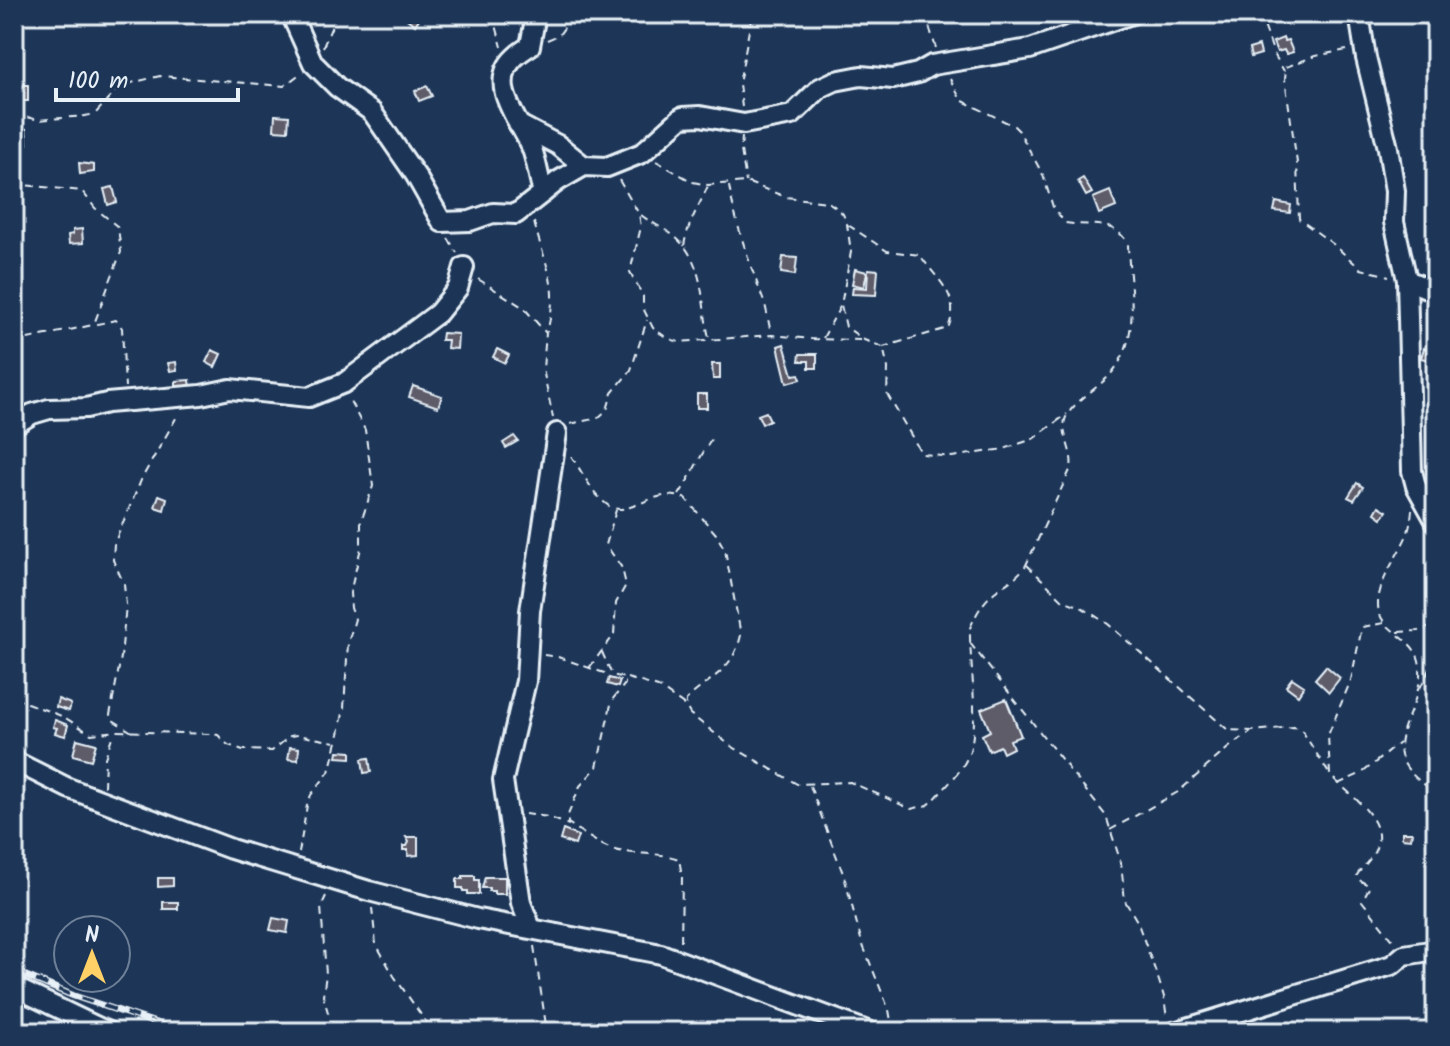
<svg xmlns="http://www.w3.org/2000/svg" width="1450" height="1046" font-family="Kalam,sans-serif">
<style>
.building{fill:#5e5c6a;stroke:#e8f1f8;stroke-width:2}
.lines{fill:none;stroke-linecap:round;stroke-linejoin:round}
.minor-casing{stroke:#e8f1f8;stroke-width:24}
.path{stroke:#e8f1f8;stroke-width:2;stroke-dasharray:8 6;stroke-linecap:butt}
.minor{stroke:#1d3557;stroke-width:18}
.rail-casing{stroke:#e8f1f8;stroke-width:7}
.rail{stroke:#1d3557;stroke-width:4;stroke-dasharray:12;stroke-linecap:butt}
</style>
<rect width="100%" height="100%" fill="#1d3557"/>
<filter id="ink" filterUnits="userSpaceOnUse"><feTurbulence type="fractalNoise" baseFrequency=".0125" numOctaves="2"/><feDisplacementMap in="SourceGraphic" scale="16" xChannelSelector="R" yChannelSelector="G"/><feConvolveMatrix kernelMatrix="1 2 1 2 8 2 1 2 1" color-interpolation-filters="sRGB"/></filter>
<g filter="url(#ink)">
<g class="building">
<polygon points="404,14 413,14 419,19 415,25 403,16"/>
<polygon points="1283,38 1284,41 1288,40 1293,52 1286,54 1284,50 1277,52 1273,42"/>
<polygon points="1259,46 1261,54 1251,57 1249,49"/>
<polygon points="14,85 28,85 28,101 18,101 18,94 14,94"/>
<polygon points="427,86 432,96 419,101 415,91"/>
<polygon points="275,115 289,116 288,131 274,130"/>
<polygon points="26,129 27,144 14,144 14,136 19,136 19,130"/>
<polygon points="79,163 94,165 94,172 80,174"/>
<polygon points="1083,178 1092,193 1086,196 1078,181"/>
<polygon points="113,187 117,202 108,205 104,189"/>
<polygon points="1110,191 1116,207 1099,214 1093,198"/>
<polygon points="1276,202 1291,205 1290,213 1274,211"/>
<polygon points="82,229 83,243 69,244 68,235 73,234 73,230"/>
<polygon points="783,257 797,258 795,275 781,273"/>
<polygon points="855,269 867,272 864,287 852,284"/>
<polygon points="868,269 878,270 876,295 852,294 853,287 867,288"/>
<polygon points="442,333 458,334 457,349 447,348 448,340 441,340"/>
<polygon points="784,344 793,375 799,374 801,379 787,383 778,346"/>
<polygon points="1424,348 1436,351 1433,361 1421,358"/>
<polygon points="497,349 509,355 505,363 493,357"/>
<polygon points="212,350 221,354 215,367 206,362"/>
<polygon points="800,354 817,354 817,368 809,368 809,361 799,361"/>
<polygon points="176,362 177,370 170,371 168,363"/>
<polygon points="712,364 720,364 720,379 713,379"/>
<polygon points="190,380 191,388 176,389 176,381"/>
<polygon points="413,386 442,396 438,407 409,397"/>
<rect x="697" y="394" width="10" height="14"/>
<polygon points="766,412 770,420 762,424 758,415"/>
<polygon points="514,436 518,441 506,448 503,443"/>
<polygon points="1357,483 1363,487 1354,500 1348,497"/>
<polygon points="159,495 167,498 164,510 155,507"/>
<polygon points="1379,506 1387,511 1382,518 1375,513"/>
<polygon points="1326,666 1340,678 1329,692 1315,679"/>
<polygon points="609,678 620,681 618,687 607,684"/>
<polygon points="1292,678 1304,686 1298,695 1286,686"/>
<polygon points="58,699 71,704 69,711 56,707"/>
<polygon points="1006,699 1021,736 1010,740 1013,748 1003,753 1000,746 989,751 982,735 990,731 981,709"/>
<polygon points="55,720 68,725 65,736 55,733 57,728 53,727"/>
<polygon points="77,739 96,744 91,760 73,755"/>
<polygon points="290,747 299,748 298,760 288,759"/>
<polygon points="338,751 351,752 351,758 337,757"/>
<polygon points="369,758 371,772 364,773 362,759"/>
<polygon points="563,830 578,836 575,845 560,840"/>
<polygon points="1402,832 1412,832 1411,839 1402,838"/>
<polygon points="406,837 418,837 418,855 408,856 408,850 403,850 403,846 407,846 409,842"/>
<polygon points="463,876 475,876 475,880 479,880 479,894 468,894 468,891 463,891 463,888 457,888 457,879 463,879"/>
<polygon points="485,877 505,877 505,894 494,894 494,891 489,891 489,888 482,888"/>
<polygon points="158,878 173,878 173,886 158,887"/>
<rect x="163" y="902" width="15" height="7"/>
<polygon points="273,918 289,921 287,933 270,930"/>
</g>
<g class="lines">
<defs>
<g id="minor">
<polyline points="291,14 313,63 337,87 372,112 416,176 442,222 470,221 493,213 516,214 558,181 584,166 607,167 642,153 682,117 700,116 744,124 792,115 820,88 835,81 861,76 893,79 918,73 932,65 1030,49 1132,14"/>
<path d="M 536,14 L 530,46 C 525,49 519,53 515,57 C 485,85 522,123 532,149 C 537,163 539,179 543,193"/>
<polyline points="1359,14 1366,58 1388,148 1395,191 1394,222 1407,280 1412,471 1416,486 1436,522"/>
<polyline points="518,124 558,145 584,166"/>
<polyline points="1407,280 1436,292"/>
<polyline points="14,425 32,414 49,409 86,408 107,403 201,395 230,389 309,397 344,383 438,313 458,288 464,267"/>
<polyline points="14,761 68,788 231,849 369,891 478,919 661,954 870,1032"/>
<polyline points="531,928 521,903 503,780 526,681 530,611 557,433"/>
<polyline points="14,987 108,1032"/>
<polyline points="1174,1032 1392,965 1404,955 1436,950"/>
</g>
</defs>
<use href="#minor" class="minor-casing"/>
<g class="path">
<polyline points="493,14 502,47"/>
<polyline points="925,14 936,48"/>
<polyline points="1260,14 1274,54 1284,71"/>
<polyline points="547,40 559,35 574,14"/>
<polyline points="323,47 337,14"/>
<polyline points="1347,50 1315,56 1286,67 1285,79 1297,163 1299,219 1333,244 1361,269 1389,276"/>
<polyline points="742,107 739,84 752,14"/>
<polyline points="14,113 38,120 85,116 95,114 116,91 131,83 160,76 284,86 301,73"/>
<polyline points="742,137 741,150 746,182"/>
<polyline points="656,161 693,182 708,185 746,182 786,197 828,202 837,208 843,214 847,224 851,252 841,305 846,327 864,340 883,347 888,368 887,394 922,454 952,457 1004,449 1033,439 1067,414"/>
<polyline points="619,180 639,214 641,227 630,272 643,296 643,308 653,328 667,338 679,342 772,335 811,339 861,340"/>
<polyline points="14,184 82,191 95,208 118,227 121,252 94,324"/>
<path d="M 729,186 C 736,226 750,264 764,302 C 767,309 768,322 771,332"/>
<path d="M 641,215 C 651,223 664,228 674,236 C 705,261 701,302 709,338"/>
<path d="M 534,222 C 545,267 560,283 547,332"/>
<path d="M 848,225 L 887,251 L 920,255 C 937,281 962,295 948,328 L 883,347"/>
<polyline points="448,238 457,253"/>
<path d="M 684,246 C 687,225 699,206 708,186"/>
<polyline points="478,279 524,308 546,333 543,369 553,418"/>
<polyline points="823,338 841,305"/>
<polyline points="14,342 116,320 122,328 125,387"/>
<polyline points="570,424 598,418 607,410 612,393 631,370 647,320"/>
<path d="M 571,456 C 582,471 593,496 609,506 C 629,519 654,485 686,499 L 716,534 L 725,550 L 741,635 C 733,671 710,677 686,700 L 686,707 L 690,714 L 731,746 L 797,784 L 850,782 L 911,809 L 928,805 L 933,801 C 945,787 961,773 968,756 C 981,725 969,663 970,628 C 976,614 983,601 996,591 C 1008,582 1018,577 1026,565 L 1071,468 C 1074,452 1061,435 1065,420 C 1069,405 1099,387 1109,376 C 1143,339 1129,289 1128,244 C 1114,218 1089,227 1065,223 L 1053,207 L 1043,175 L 1019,131 L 1014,126 L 961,100 L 950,79"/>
<path d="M 679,495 C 688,482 706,444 714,437"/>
<polyline points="14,498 14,501"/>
<path d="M 1412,510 C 1411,519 1410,527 1407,535 C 1398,556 1379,580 1378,603 C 1377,634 1419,635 1420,668 C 1423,720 1364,750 1436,792"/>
<polyline points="1027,565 1063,600 1081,607 1108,624 1228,730 1252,731 1294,727 1301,729 1330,775"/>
<path d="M 1384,623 L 1362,627 L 1351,680 L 1328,735 L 1330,775 C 1347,793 1388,819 1376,848 C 1372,859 1363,866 1357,875 L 1357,879 L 1370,886 L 1362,901 L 1395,943"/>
<polyline points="1398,632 1419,631 1436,625"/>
<polyline points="970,643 1106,816 1121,863 1125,901 1137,921 1159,981 1164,997 1167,1019"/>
<path d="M 602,652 L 612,675 L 625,678 L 625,684 L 612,700 L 597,767 L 580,786 L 568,815 L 568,823 C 583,833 601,847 619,851 C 639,855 659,852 679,859 L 682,876 L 681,945"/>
<polyline points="544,655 558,657 610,675"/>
<polyline points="589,668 614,635 616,603 626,585 622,568 606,545 616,510"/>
<polyline points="627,678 658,687 685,706"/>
<polyline points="1420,688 1436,657"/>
<polyline points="14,698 64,717 91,734 117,731 213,734 218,735 228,745 243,750 272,751 290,736 297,735 335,742"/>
<polyline points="132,732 111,719 110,715 121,657 126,605 124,584 113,560 114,544 142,478 179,413"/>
<polyline points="1338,784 1362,773 1399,743"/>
<polyline points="810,786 844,876 862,943 889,1010 893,1032"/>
<polyline points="104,787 105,758 113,734"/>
<polyline points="525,814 548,817 569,825"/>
<polyline points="1110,830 1178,792 1228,748 1251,732"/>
<polyline points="299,853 307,805 311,795 329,772 339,734 344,708 348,643 355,619 351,608 350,593 361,548 361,522 373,486 365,430 349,399"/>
<polyline points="326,896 321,907 326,974 323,996 334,1032"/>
<polyline points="372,908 376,944 394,976 433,1032"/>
<polyline points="534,946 547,1032"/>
</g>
<use href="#minor" class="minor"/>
<defs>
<polyline id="rail" points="14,971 74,996 183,1032"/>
</defs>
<use href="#rail" class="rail-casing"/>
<use href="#rail" class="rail"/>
</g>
</g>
<rect width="1450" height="1046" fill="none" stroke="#1d3557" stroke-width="48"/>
<rect x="24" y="24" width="1402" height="998" fill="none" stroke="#e8f1f8" stroke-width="3" filter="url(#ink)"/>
<g transform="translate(92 954)"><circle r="38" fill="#1d3557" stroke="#6e8097" stroke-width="2"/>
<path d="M0-6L14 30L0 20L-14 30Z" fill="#ffd166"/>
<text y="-12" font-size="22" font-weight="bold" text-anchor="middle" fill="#e8f1f8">N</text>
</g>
<path d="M56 88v12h182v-12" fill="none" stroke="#e8f1f8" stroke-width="4"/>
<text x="68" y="88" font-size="24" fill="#e8f1f8" stroke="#1d3557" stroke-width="6" paint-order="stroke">100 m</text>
</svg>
